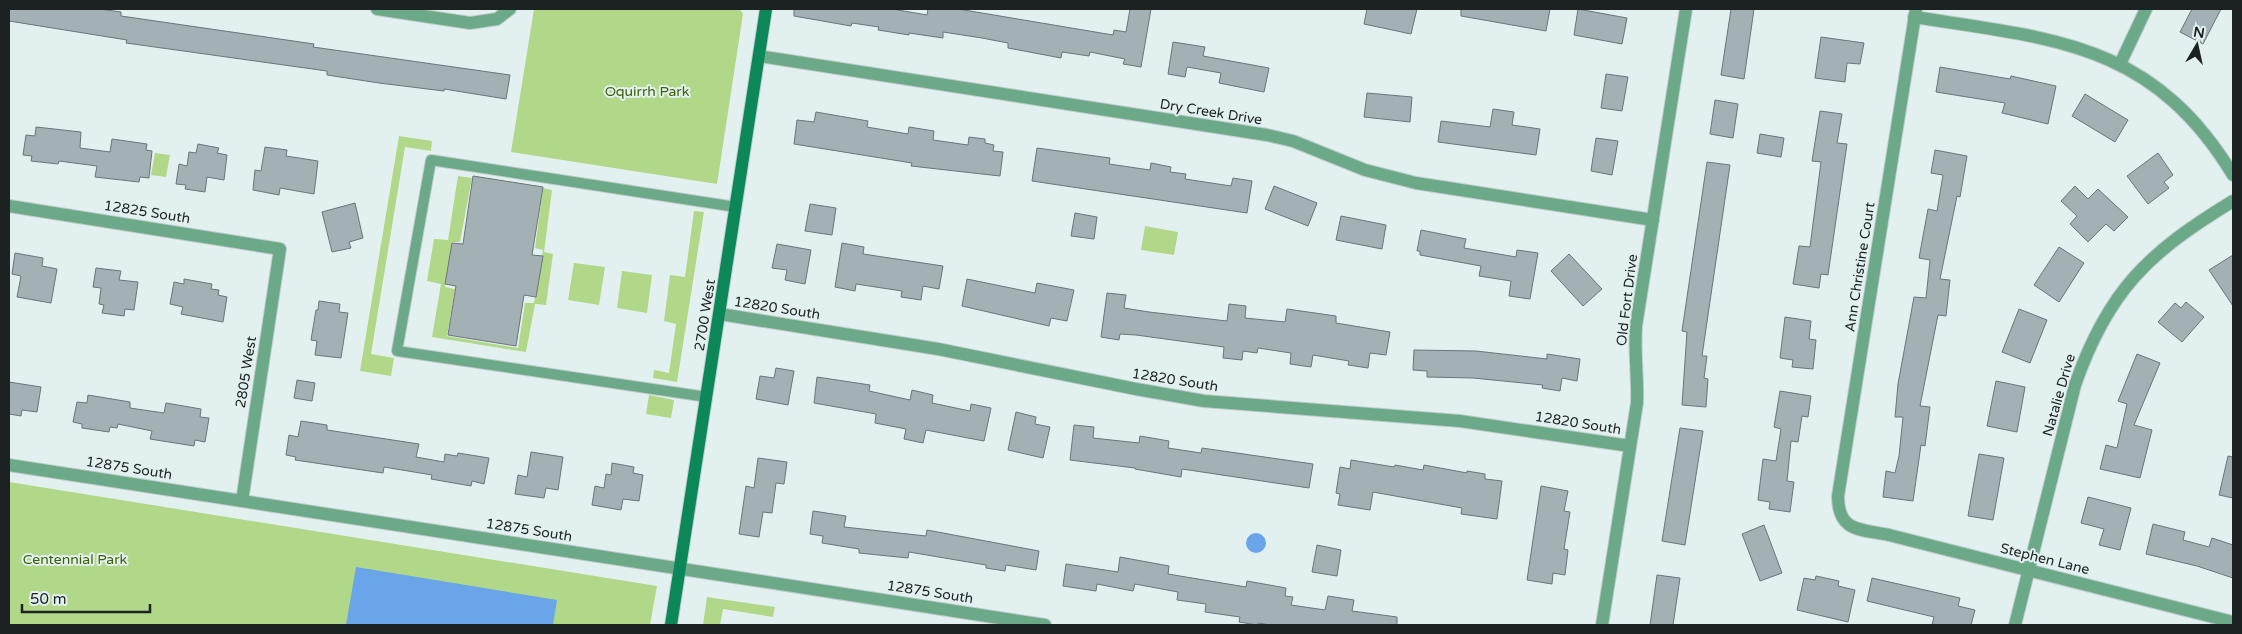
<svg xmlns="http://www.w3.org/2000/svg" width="2242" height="634" font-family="'Varela Round',sans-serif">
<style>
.green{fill:#b1d889}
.water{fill:#69a5e8}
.building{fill:#a3b0b4;stroke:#69757a}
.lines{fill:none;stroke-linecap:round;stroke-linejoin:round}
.lane-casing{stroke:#becccb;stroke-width:12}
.street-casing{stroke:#becccb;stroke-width:14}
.secondary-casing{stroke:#becccb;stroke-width:14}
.lane{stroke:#6ca989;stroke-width:10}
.street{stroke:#6ca989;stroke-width:12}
.secondary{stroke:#0b875a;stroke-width:12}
.labels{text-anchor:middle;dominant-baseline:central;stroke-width:4;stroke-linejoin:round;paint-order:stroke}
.park-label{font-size:14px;fill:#3e6004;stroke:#e2f1f0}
.street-label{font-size:14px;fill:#1c2121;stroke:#e2f1f0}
</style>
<rect width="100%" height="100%" fill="#e2f1f0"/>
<g class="green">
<polygon points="534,9 740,9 743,14 717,184 511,152"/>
<polygon points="399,136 432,141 431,151 405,147 371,354 394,358 391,376 360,371"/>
<polygon points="155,153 170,155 166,177 151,175"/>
<polygon points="458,176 472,178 460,242 452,242 445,287 455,289 447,336 518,348 525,303 534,303 543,250 535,248 543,188 552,190 544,252 553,254 546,305 535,304 526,352 432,337 441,284 427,281 434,239 448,240"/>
<polygon points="694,211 704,212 677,382 653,378 654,370 669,373 676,324 664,321 670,275 685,277"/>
<polygon points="1145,226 1178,232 1174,255 1141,250"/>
<polygon points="574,263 605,267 599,305 568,300"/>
<polygon points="622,271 652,275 647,313 617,308"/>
<polygon points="649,395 674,400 671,418 646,414"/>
<polygon points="9,482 657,586 650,625 9,625"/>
<polygon points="707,597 775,607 773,617 723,609 720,625 703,625"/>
</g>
<g class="water">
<circle cx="1256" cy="543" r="10"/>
<polygon points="356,567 557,600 553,625 346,625"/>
</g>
<g class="building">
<polygon points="9,9 99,9 121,12 121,16 314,44 313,47 510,75 506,99 444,89 444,91 379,83 327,75 327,71 126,43 127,40 9,21"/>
<polygon points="794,9 892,9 927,15 928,9 958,9 1113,35 1114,30 1126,32 1130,9 1151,9 1141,67 1123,64 1125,59 1090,52 1089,56 1062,52 1061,58 1008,48 1008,43 982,38 943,32 943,38 909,33 909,35 878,30 879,27 852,23 851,26 794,16"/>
<polygon points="1367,9 1417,9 1411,34 1364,24"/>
<polygon points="1461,9 1550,9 1546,31 1461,16"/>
<polygon points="1578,9 1627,18 1622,44 1574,35"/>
<polygon points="1731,9 1754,9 1744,79 1721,75"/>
<polygon points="2192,9 2221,9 2203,44 2180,32"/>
<polygon points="1821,37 1864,43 1860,64 1847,63 1845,82 1815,78"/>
<polygon points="1173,42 1205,47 1203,56 1269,68 1264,92 1219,83 1221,73 1187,67 1185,77 1168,74"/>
<polygon points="1940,67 2010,79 2011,76 2056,86 2048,124 2002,113 2005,103 1936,92"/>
<polygon points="1606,74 1628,77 1622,111 1601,108"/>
<polygon points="1367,93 1412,97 1410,122 1364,117"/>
<polygon points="2085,94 2128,120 2115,142 2072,116"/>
<polygon points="1715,100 1738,104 1733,138 1710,134"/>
<polygon points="1493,109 1514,112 1512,125 1540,129 1536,155 1438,142 1441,121 1490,127"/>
<polygon points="1820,111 1842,114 1837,143 1847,144 1828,275 1821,274 1819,288 1793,284 1799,246 1810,247 1821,162 1812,161"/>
<polygon points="816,112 868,121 867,127 908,134 909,127 934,131 933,140 968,145 969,137 985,139 985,143 994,145 993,151 1003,152 1000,176 911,166 912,163 794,144 797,120 814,122"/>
<polygon points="36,127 81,132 80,148 110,152 112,139 147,144 146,150 152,151 149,178 140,177 139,182 95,177 97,166 59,161 58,164 31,161 32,156 23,155 26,135 35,136"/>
<polygon points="1760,134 1784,138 1781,157 1757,153"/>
<polygon points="1596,138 1618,141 1612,175 1591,171"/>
<polygon points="198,144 219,148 217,153 227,155 224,180 207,177 205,192 185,189 186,185 176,184 179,164 187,166 189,152 196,153"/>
<polygon points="265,147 287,150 286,156 318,161 314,194 280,188 279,195 253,190 255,170 261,171"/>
<polygon points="1037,148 1110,158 1109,164 1150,170 1151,163 1171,167 1170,172 1186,174 1185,179 1231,186 1233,178 1252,181 1247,213 1032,181"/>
<polygon points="1935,150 1967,156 1960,197 1957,196 1940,279 1950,280 1946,316 1938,315 1920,406 1930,407 1925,446 1921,445 1913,501 1883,497 1886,471 1895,473 1899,456 1903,417 1895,417 1898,384 1914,297 1926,298 1930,260 1919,258 1928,209 1937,211 1943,175 1931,173"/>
<polygon points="2158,153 2173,175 2164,182 2169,188 2148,204 2127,176"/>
<polygon points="1707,162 1730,165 1702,356 1707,356 1704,378 1708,379 1706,407 1682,405 1687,332 1682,331"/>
<polygon points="473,176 543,187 532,255 543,256 536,297 524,295 516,346 448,335 456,286 445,284 452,243 463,244"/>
<polygon points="1274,186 1317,203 1308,226 1265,209"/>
<polygon points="2075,186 2088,199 2098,189 2128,217 2114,231 2106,224 2088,242 2070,224 2077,216 2061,201"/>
<polygon points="355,203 363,238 349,242 351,248 332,252 322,212"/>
<polygon points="810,204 836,208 832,235 805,231"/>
<polygon points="1075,213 1097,217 1094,239 1071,236"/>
<polygon points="1341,216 1386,225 1382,249 1336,240"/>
<polygon points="1421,230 1466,239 1464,248 1516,257 1517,250 1538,253 1530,299 1509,296 1511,281 1479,276 1481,266 1420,255 1420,251 1417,251"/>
<polygon points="842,243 864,247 863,254 943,266 939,289 923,286 921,300 901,297 902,291 856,284 855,291 835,287"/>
<polygon points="777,244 811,250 805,284 785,280 787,270 772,268"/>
<polygon points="2059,247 2084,263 2059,302 2034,285"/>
<polygon points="15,253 43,258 42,266 57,269 51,303 17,297 21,276 12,274"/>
<polygon points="1569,254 1602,289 1583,306 1551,271"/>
<polygon points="2233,255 2233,306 2209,270"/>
<polygon points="96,268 121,271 119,280 138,282 134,310 125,309 124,316 102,313 104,305 99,304 101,288 93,287"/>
<polygon points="184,279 212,284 211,289 219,290 218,295 227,297 223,322 181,314 183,307 170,304 174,282 184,284"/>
<polygon points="967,279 1035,293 1037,283 1074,290 1067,321 1051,318 1049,326 962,306"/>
<polygon points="1107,293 1126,295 1124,308 1149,312 1227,321 1229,304 1246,306 1245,318 1285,322 1287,309 1336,316 1336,323 1390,332 1386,355 1370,353 1368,368 1348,365 1349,361 1313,355 1311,367 1290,364 1291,353 1258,348 1257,353 1243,351 1242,360 1223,358 1224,347 1136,335 1120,334 1119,340 1101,337"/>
<polygon points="319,301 340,304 339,312 348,313 341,358 315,355 317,341 311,340 316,310 318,310"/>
<polygon points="2186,302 2204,317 2182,342 2158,322 2175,303 2181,308"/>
<polygon points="2019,309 2047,320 2030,363 2002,352"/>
<polygon points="1785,317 1811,321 1809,339 1816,340 1813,369 1792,367 1793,360 1780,358"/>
<polygon points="1414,350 1476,351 1547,359 1547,354 1580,359 1577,381 1562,378 1560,391 1542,388 1543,385 1473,378 1427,377 1427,371 1413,370"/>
<polygon points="2137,354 2160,363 2134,425 2152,430 2140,478 2100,469 2106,445 2117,448 2127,404 2118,401"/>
<polygon points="776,368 794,371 788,405 756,399 760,376 774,378"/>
<polygon points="817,377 870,385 869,391 910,400 912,390 933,395 932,403 970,411 971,404 991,408 984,441 926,430 923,443 904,439 906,429 875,423 876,414 814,403"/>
<polygon points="297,380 315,383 312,401 294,398"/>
<polygon points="1996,381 2025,387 2017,432 1987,426"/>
<polygon points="9,382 41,387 37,412 22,410 21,416 9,414"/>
<polygon points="1780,391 1811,396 1808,417 1802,416 1798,442 1791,441 1787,481 1794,482 1790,512 1769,509 1770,502 1758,500 1763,459 1776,461 1781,429 1774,427"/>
<polygon points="88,395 130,402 130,408 164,413 166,403 201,409 200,417 209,418 205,442 195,440 194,446 150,439 152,431 118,424 117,428 110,427 109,432 82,428 82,424 73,422 77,402 87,403"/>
<polygon points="1016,412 1036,417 1035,424 1050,427 1043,458 1008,450"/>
<polygon points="301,421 327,425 327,430 419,444 416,457 444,462 445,454 457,456 458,453 489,458 484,484 472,481 471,486 431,479 432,475 384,467 383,473 295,460 296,457 286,455 289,435 298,437"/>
<polygon points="1074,425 1094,427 1093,438 1139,443 1140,436 1169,441 1168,448 1201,453 1202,448 1313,464 1309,488 1182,469 1181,477 1135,469 1135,468 1070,460"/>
<polygon points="1680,428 1703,431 1685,545 1662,541"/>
<polygon points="531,452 563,457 558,490 546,488 544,498 515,494 518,475 527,477"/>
<polygon points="1979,454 2004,458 1993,520 1968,516"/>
<polygon points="2228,456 2233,457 2233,498 2219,495"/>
<polygon points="758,458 787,462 784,484 776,483 772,513 763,512 759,537 739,534 746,486 754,488"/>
<polygon points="1351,460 1394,467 1395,465 1423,470 1424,465 1467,473 1467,471 1485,474 1485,479 1502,481 1497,519 1461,514 1462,508 1373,492 1370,510 1338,505 1340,494 1336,493 1340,467 1350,469"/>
<polygon points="612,463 634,467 633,473 643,475 639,501 623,499 621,510 592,505 595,486 604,488 606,474 611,475"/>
<polygon points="1541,486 1568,491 1564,511 1570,512 1564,549 1568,550 1565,575 1553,573 1552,584 1527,580"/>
<polygon points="2088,497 2131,508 2120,550 2099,545 2104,529 2081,523"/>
<polygon points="813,511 846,516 844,527 926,536 927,530 1039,551 1036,570 1006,565 1005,571 986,568 986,565 909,552 908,558 859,553 859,549 822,543 823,536 810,534"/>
<polygon points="2153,524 2185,532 2183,540 2209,547 2212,538 2233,545 2233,578 2197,566 2146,554"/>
<polygon points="1764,525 1782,573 1760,581 1742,534"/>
<polygon points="1317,545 1341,550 1337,576 1312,572"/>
<polygon points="1120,557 1169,566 1168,574 1246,587 1247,581 1286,588 1285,596 1293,597 1291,605 1325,610 1328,596 1354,600 1352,611 1397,617 1397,625 1270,625 1258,623 1257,625 1239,622 1240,617 1205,612 1206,604 1177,600 1178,592 1135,584 1133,591 1097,584 1096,591 1063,586 1066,564 1118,572"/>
<polygon points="1657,575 1680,578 1673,625 1650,625"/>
<polygon points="1816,576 1839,581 1838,586 1855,590 1848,622 1797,610 1804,578 1815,580"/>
<polygon points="1872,578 1960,598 1958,606 1975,610 1971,625 1932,625 1934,617 1867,601"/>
</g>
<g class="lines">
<defs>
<polyline id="lane" points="707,397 397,351 431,160 736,207"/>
<g id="street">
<polyline points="377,9 470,23 497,19 510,9"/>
<path d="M 1916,9 L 1838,496 C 1838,532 1860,529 1889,535 L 2233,622"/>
<path d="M 1914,17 C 2054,39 2152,42 2233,175"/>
<polyline points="759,56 1267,135 1293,141 1365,170 1416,183 1653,220"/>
<polyline points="2120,64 2146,9"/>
<polyline points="9,206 280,249 242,501"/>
<polyline points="720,314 938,349 1136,389 1204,401 1460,421 1630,446"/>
<polyline points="9,465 1045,625"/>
<path d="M 1602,625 L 1637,403 C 1638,377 1634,352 1636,326 L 1686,9"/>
<path d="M 2015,625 L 2075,385 C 2108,290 2149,252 2233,201"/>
</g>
<polyline id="secondary" points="671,625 766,9"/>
</defs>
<use href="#lane" class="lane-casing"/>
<use href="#street" class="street-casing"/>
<use href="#secondary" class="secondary-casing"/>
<use href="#lane" class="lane"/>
<use href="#street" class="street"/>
<use href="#secondary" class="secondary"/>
</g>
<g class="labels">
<g class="park-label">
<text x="647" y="91">Oquirrh Park</text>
<text x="75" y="559">Centennial Park</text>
</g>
<g class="street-label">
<text transform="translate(1211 112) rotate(9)">Dry Creek Drive</text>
<text transform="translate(147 212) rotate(9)">12825 South</text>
<text transform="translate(1860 267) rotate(-81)">Ann Christine Court</text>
<text transform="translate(1627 300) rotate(-83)">Old Fort Drive</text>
<text transform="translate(777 308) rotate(9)">12820 South</text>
<text transform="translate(705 315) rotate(-81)">2700 West</text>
<text transform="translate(246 372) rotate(-81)">2805 West</text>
<text transform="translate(1175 380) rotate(9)">12820 South</text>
<text transform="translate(2059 395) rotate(-74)">Natalie Drive</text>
<text transform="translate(1578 423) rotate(9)">12820 South</text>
<text transform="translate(129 468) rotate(9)">12875 South</text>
<text transform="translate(529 530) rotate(9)">12875 South</text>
<text transform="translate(2045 559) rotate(14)">Stephen Lane</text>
<text transform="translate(930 592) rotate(9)">12875 South</text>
</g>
</g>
<rect width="2242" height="634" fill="none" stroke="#1c2121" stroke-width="20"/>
<g transform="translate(2197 45) rotate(9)" stroke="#e2f1f0" stroke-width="4" paint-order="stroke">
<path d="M0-4L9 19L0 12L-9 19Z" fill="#1c2121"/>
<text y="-8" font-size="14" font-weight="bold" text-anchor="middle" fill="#1c2121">N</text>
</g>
<path d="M22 604v8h128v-8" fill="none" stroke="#1c2121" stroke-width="2.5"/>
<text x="30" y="604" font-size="15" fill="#1c2121" stroke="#e2f1f0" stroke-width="4" paint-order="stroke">50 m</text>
</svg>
